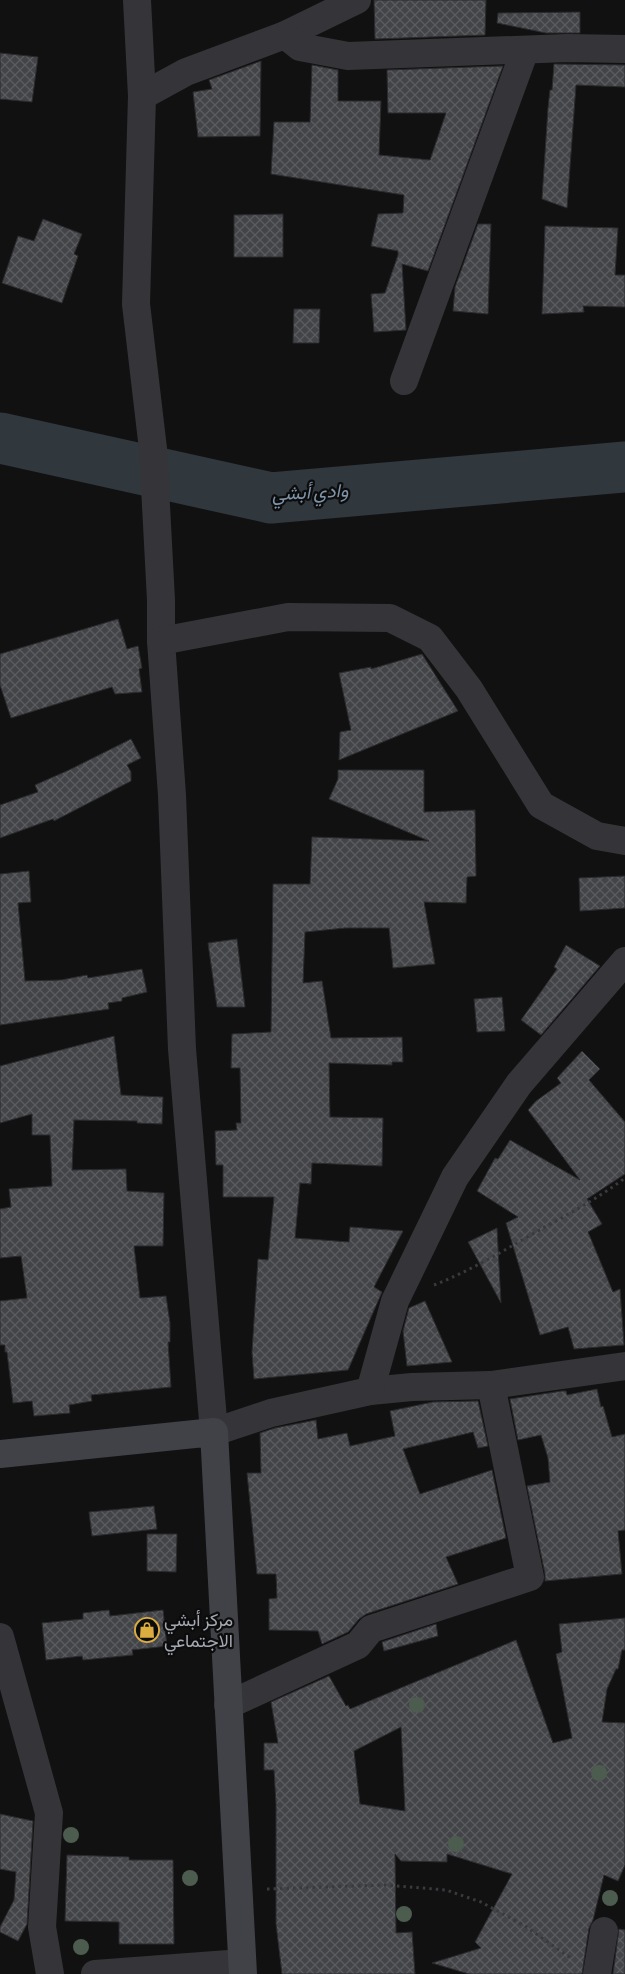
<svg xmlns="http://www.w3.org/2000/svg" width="625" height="1974" font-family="'Sofia Sans Condensed',Vazirmatn,sans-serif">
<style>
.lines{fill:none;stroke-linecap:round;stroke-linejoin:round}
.river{stroke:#30373d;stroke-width:51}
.building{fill:url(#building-cross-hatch);stroke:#2b2b2e;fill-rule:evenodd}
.path{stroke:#393a3e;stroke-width:3;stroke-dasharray:2.5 4;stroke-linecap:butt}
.street{stroke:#353539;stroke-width:28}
.secondary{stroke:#414247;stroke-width:28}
.tree{fill:#4c5c4e}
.labels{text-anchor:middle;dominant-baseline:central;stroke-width:4.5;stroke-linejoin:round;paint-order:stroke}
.poi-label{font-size:18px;fill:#a4a8b1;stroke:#0c0c0d;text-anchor:start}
.water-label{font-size:19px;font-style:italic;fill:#7e94a9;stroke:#0c0c0d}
</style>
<defs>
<pattern id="building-cross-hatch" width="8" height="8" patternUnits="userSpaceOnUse" patternTransform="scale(1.25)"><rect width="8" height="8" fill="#434447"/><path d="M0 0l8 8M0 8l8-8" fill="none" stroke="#5b5c5f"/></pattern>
</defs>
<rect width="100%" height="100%" fill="#111112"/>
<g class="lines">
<polyline class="river" points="0,438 271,498 625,467"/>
</g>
<g class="building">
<polygon points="374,0 486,0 485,35 375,39"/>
<polygon points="580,12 580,33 546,33 497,23 498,13"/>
<polygon points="0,53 38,57 32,102 0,99"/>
<polygon points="261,61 260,136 198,137 193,92 212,89 209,80"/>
<polygon points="554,64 625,65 625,87 576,85 567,208 542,199 548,108 550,90 552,90"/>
<polygon points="312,65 338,70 338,101 381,101 379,155 430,160 446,113 388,113 387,70 503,66 428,271 402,264 406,330 374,332 371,294 385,293 398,255 398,251 371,246 378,214 403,213 404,195 271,174 274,122 310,122"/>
<polygon points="283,214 283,257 234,257 234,215"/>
<polygon points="43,219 82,234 74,254 78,256 62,303 2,283 18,236 34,241"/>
<polygon points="478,224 491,224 488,314 453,311 455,287"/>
<polygon points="545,226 618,228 615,275 625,275 625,307 583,306 584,312 542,314"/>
<polygon points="294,309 320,309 319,343 293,343"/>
<polygon points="118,619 127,649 138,646 142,668 139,669 142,692 115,694 112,687 11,718 0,685 0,654"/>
<polygon points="422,654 458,711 339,760 340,732 351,730 339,673 371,667 371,669"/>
<polygon points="131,739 141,758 127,765 131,772 131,781 54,821 53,819 0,838 0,805 38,792 35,785 69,770"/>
<polygon points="338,770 424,770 424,812 475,810 476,876 467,877 466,903 424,902 435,964 393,968 389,928 345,928 305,932 303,983 322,981 331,1038 402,1037 403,1062 392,1062 392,1065 329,1063 330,1117 383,1118 382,1166 312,1163 311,1184 300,1183 295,1238 349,1242 350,1227 403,1231 374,1287 382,1292 348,1370 254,1379 252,1352 258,1259 268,1260 274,1197 223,1197 223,1165 216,1165 215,1131 237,1130 236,1123 241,1123 240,1068 231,1068 232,1034 271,1032 273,884 310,884 312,837 429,841 329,799 338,779"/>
<polygon points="29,871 31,902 18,903 25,981 61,980 87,975 88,978 142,969 147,992 122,998 122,1001 108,1003 109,1009 0,1025 0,874"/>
<polygon points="625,876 625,908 580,911 579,878"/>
<polygon points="237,939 245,1007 217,1007 208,943"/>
<polygon points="566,945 600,966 541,1035 521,1020 557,969 554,967"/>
<polygon points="502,997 505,1031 477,1032 474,999"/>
<polygon points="114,1036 121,1095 163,1097 162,1124 137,1123 137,1121 74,1120 72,1170 126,1169 127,1191 164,1193 163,1246 134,1246 140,1298 166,1296 170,1323 170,1342 168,1342 171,1387 91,1395 92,1401 69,1405 70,1413 34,1416 32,1401 13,1403 7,1352 5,1352 5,1345 0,1345 0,1301 27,1298 21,1256 0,1258 0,1209 11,1207 9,1189 52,1186 50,1135 32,1135 32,1114 0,1123 0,1066"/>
<polygon points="582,1051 600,1069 589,1080 625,1122 625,1174 587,1199 602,1224 588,1232 613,1292 620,1289 624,1345 574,1349 568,1327 540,1335 506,1223 518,1217 477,1191 495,1158 498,1159 510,1140 580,1180 528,1110 536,1101 561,1083 557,1078"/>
<polygon points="497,1228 501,1303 468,1242"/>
<polygon points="425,1301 452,1362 407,1366 403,1331 409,1308"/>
<polygon points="597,1389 601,1407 603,1406 612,1437 625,1434 625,1530 618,1531 622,1574 545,1581 545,1574 527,1486 550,1482 548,1458 541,1435 518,1440 510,1399 562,1391 566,1391 567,1395"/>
<polygon points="478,1401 488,1446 478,1448 473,1432 403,1449 420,1494 492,1470 506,1538 446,1557 458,1584 366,1614 359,1619 348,1632 322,1644 318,1631 269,1630 269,1599 277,1598 276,1574 257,1574 247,1473 261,1473 260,1433 275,1428 316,1420 318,1439 347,1433 350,1446 395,1436 390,1411 433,1402"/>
<polygon points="154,1506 157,1529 92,1536 89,1512"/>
<polygon points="147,1534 177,1534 176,1572 147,1571"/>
<polygon points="109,1610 110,1616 163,1610 167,1646 132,1650 133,1655 83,1660 82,1656 46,1660 42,1623 83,1619 83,1613"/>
<path d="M 625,1618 L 625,1650 L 622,1650 L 618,1669 L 616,1669 L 607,1689 L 602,1722 L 625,1723 L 625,1865 L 618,1881 L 604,1875 L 593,1920 L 589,1928 L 582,1974 L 469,1974 L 432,1963 L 481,1948 L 475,1942 L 512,1874 L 447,1854 L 447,1862 L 401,1861 L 395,1854 L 396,1933 L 412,1932 L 415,1974 L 282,1974 L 276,1924 L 276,1804 L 274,1770 L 264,1770 L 264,1743 L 278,1743 L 271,1702 L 329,1676 L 346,1706 L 348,1705 L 350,1709 L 516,1640 L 553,1743 L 572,1738 L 556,1654 L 562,1652 L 559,1624 ZM 401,1727 L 405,1811 L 360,1804 L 354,1751 Z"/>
<polygon points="436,1624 438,1636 384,1651 382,1642"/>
<polygon points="0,1814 33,1821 27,1924 18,1941 0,1932 0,1927 14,1900 16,1872 0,1869"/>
<polygon points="67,1855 129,1857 129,1860 173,1860 174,1944 119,1944 119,1922 65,1921"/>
<polygon points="619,1929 625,1930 625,1974 613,1974"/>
</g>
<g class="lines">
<g class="path">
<path d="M 434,1285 C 470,1271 503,1251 536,1232 C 567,1215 597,1199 625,1178"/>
<polyline points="267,1889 385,1885 446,1890 481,1902 525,1926 572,1959"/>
</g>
<g class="street">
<polyline points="137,0 142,96 136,304 153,449 161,600 161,641 172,795 182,1049 214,1432 271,1413 370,1391 412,1387 491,1385 625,1366"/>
<polyline points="285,35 357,0"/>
<polyline points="142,96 186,72 285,35 300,47 348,56 567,48 625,49"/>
<polyline points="404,381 525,50"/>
<polyline points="161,641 288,617 390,618 430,638 469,689 541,805 597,836 625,841"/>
<polyline points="370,1391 395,1301 455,1177 519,1084 625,961"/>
<polyline points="0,1637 49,1813 42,1927 50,1974"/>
<polyline points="228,1705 358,1645 371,1629 530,1577 491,1385"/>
<polyline points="95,1974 242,1963"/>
<polyline points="597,1974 604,1931"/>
</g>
<polyline class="secondary" points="0,1454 214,1432 243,1974"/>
</g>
<g class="tree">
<circle cx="417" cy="1705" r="8"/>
<circle cx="599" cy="1773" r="8"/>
<circle cx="71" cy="1835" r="8"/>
<circle cx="456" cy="1844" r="8"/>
<circle cx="190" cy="1878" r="8"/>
<circle cx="610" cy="1898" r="8"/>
<circle cx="404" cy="1914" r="8"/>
<circle cx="81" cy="1947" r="8"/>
</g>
<defs>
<symbol id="shop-ring" viewBox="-11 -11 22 22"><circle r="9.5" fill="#0c0c0d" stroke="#dbac40" stroke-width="1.5"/><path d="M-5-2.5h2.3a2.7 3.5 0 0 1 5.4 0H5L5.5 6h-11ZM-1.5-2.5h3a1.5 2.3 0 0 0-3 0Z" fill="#dbac40"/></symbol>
</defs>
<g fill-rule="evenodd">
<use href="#shop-ring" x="133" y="1616" width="28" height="28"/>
</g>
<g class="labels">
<g class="poi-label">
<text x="164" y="1620">مركز أبشي<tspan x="164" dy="21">الاجتماعي</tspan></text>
</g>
<g class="water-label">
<text transform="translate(310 493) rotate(-3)">وادي أبشي</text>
</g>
</g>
</svg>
